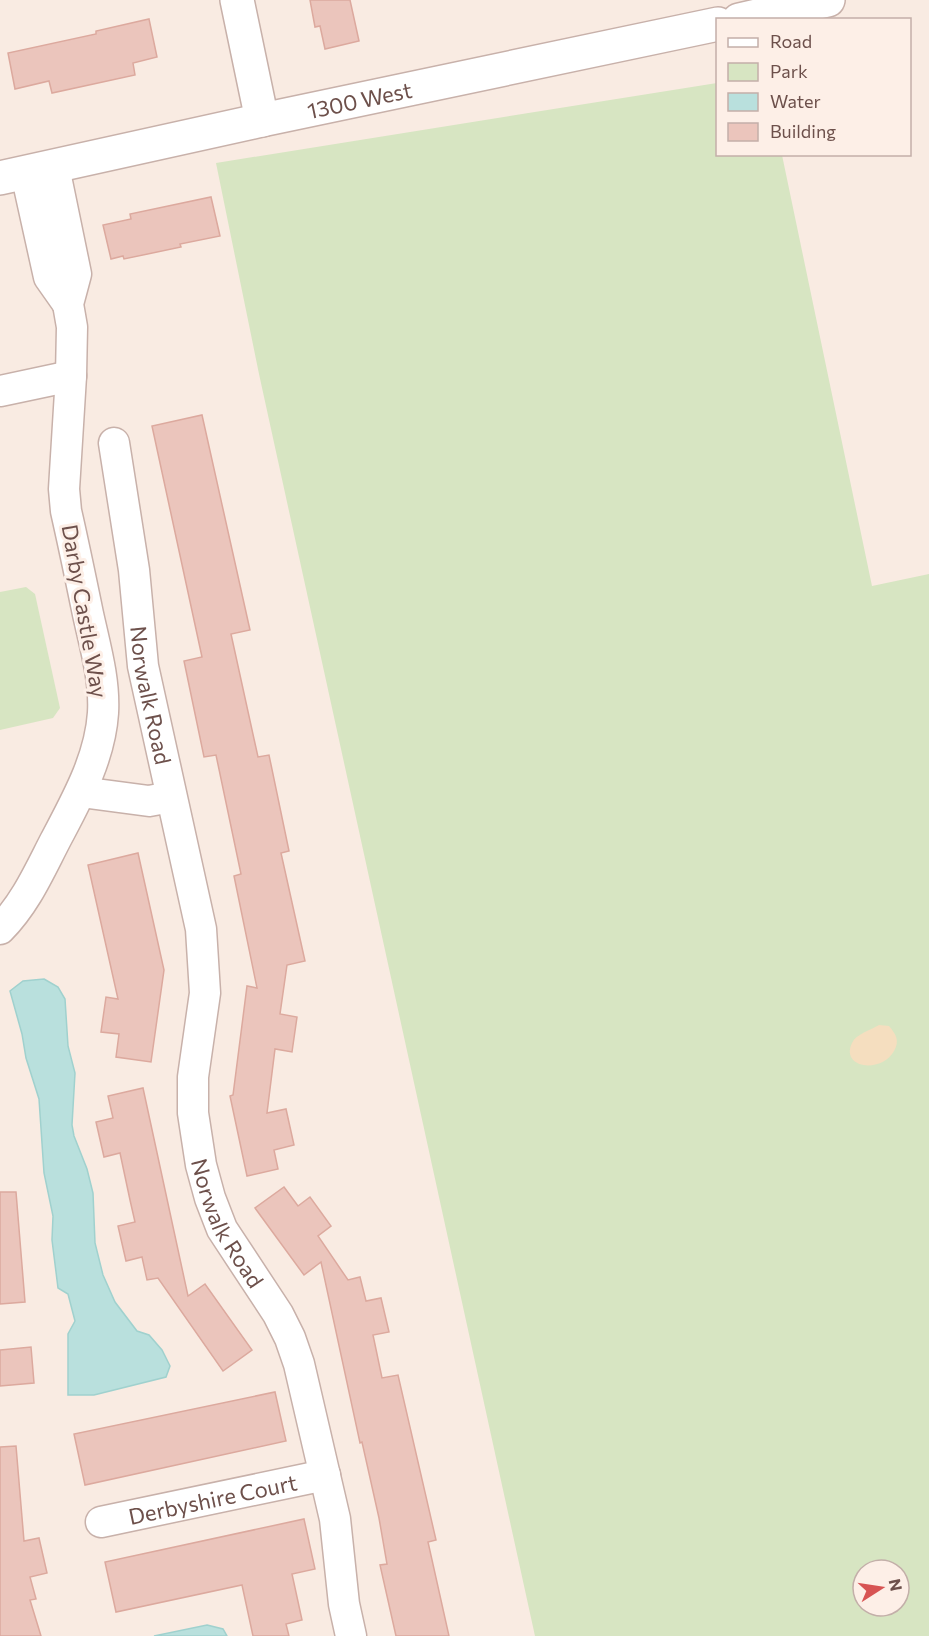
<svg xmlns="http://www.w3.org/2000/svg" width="929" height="1636" font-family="Commissioner,sans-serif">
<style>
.green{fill:#d7e5c2;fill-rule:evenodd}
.sand{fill:#f5debf}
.water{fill:#b9e0dd;stroke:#a0d1ce;stroke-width:1.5}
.building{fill:#ebc5bc;stroke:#dca99e;stroke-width:1.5}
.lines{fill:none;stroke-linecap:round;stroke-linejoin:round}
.minor-casing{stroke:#c8b1aa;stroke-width:33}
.tertiary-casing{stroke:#c8b1aa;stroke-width:36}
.minor{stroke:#fff;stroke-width:30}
.tertiary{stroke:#fff;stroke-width:33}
.labels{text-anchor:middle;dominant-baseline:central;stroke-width:6;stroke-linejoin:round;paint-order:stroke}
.street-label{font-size:22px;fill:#6d504b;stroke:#fdefe7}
</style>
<rect width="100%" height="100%" fill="#f9ebe2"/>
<g class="green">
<path d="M 717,83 L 718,154 L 782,155 L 872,586 L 929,574 L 929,1636 L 535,1636 L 259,374 L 216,163 ZM 863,1570 L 899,1570 L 899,1606 L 863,1606 Z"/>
<polygon points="26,587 35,594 60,708 53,718 0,730 0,592"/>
</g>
<path class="sand" d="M 879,1025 L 889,1026 C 896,1034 900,1041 894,1051 C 881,1074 840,1068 852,1043 C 856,1034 871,1030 879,1025 Z"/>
<g class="water">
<polygon points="44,979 58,987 65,999 68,1046 75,1073 72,1125 74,1136 87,1169 93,1193 95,1243 103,1275 115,1302 137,1331 149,1335 162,1350 170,1366 166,1377 94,1395 68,1395 68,1334 75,1321 68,1294 58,1288 52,1240 53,1216 44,1173 39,1099 26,1058 22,1034 10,991 23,981"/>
<polygon points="207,1625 223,1629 227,1636 154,1636"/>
</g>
<g class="building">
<polygon points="310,0 350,0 359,41 325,49 320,26 315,27"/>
<polygon points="149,19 157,57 133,63 135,75 52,93 49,81 15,89 8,53 96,34 96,31"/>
<polygon points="211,197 220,236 180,244 181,247 124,259 123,256 111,259 103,225 131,219 130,214"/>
<polygon points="202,415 250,630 231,634 258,757 269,755 289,851 281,853 305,961 287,965 280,1014 297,1017 292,1052 275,1049 267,1113 286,1109 294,1145 274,1150 278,1169 247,1176 230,1096 233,1095 247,986 257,988 234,876 241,874 216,755 204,757 184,661 202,657 152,426"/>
<polygon points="138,853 164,970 151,1062 116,1057 119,1034 101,1032 106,997 118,999 88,865"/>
<polygon points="143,1088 188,1296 205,1284 252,1350 223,1371 158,1278 147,1280 142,1257 126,1261 118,1226 135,1222 130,1200 120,1153 104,1157 96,1122 113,1118 108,1096"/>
<polygon points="284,1187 298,1206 310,1197 331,1226 318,1236 348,1280 360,1277 366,1301 381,1298 389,1332 373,1335 382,1378 398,1375 436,1540 428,1542 449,1636 396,1636 380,1565 387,1564 379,1518 362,1442 360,1443 321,1262 304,1275 255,1208"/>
<polygon points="0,1192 16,1192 25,1302 0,1304"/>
<polygon points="31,1347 34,1383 0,1386 0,1350"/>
<polygon points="275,1392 286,1441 85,1485 74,1434"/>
<polygon points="16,1446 24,1541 39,1538 47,1573 30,1577 36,1599 30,1600 41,1636 0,1636 0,1447"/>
<polygon points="304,1519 315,1569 292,1574 302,1620 286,1624 289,1636 253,1636 242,1585 116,1612 105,1562"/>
</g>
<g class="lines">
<defs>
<g id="minor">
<polyline points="26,173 49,277 68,304"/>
<polyline points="0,391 71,376"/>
<path id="s1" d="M 114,443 L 134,570 L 143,666 L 201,929 L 205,993 L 193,1077 L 193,1113 L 201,1165 L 210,1198 L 222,1229 L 278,1314 L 290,1338 L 299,1364 L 335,1519 L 344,1604 L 351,1636"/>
<polyline points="81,792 149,801 171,797"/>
<path d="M 0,929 C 25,904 39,872 55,841 C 76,801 100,759 103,713 C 105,680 95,646 88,614 C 81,580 74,546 66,511 L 64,489 L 71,376 L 72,327 L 68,304 L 76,274 L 54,167"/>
<path id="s2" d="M 101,1522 L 325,1475"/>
</g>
<g id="tertiary">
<polyline points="237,0 262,120"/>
<polyline points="739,20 828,0"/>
<path id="s3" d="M 0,178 L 262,120 L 718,24"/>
</g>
</defs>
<use href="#minor" class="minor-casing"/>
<use href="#tertiary" class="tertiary-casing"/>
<use href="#minor" class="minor"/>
<use href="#tertiary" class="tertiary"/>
</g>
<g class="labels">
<g class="street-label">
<text stroke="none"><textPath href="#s3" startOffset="368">1300 West</textPath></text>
<text transform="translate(85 611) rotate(80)">Darby Castle Way</text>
<text stroke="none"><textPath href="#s1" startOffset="255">Norwalk Road</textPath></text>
<text stroke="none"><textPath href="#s1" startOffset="796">Norwalk Road</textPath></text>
<text stroke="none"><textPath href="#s2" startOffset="114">Derbyshire Court</textPath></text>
</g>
</g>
<rect x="716" y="18" width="195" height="138" fill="#fdefe7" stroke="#c3afa9" stroke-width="1.5"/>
<rect x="728" y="38" width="30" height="9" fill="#ffffff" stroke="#c3afa9" stroke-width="1.5"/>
<text x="770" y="48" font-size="18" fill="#6d504b">Road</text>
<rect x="728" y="63" width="30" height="18" fill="#d7e5c2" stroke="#c3afa9" stroke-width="1.5"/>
<text x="770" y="78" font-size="18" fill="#6d504b">Park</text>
<rect x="728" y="93" width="30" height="18" fill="#b9e0dd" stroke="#c3afa9" stroke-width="1.5"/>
<text x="770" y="108" font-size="18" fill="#6d504b">Water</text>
<rect x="728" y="123" width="30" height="18" fill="#ebc5bc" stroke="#c3afa9" stroke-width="1.5"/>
<text x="770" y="138" font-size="18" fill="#6d504b">Building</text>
<g transform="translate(881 1588) rotate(78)"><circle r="28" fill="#fdefe7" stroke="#c3afa9" stroke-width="1.5"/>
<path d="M0-4.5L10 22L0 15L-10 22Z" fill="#d75453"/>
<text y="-9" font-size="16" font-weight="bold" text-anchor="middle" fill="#6d504b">N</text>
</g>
</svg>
